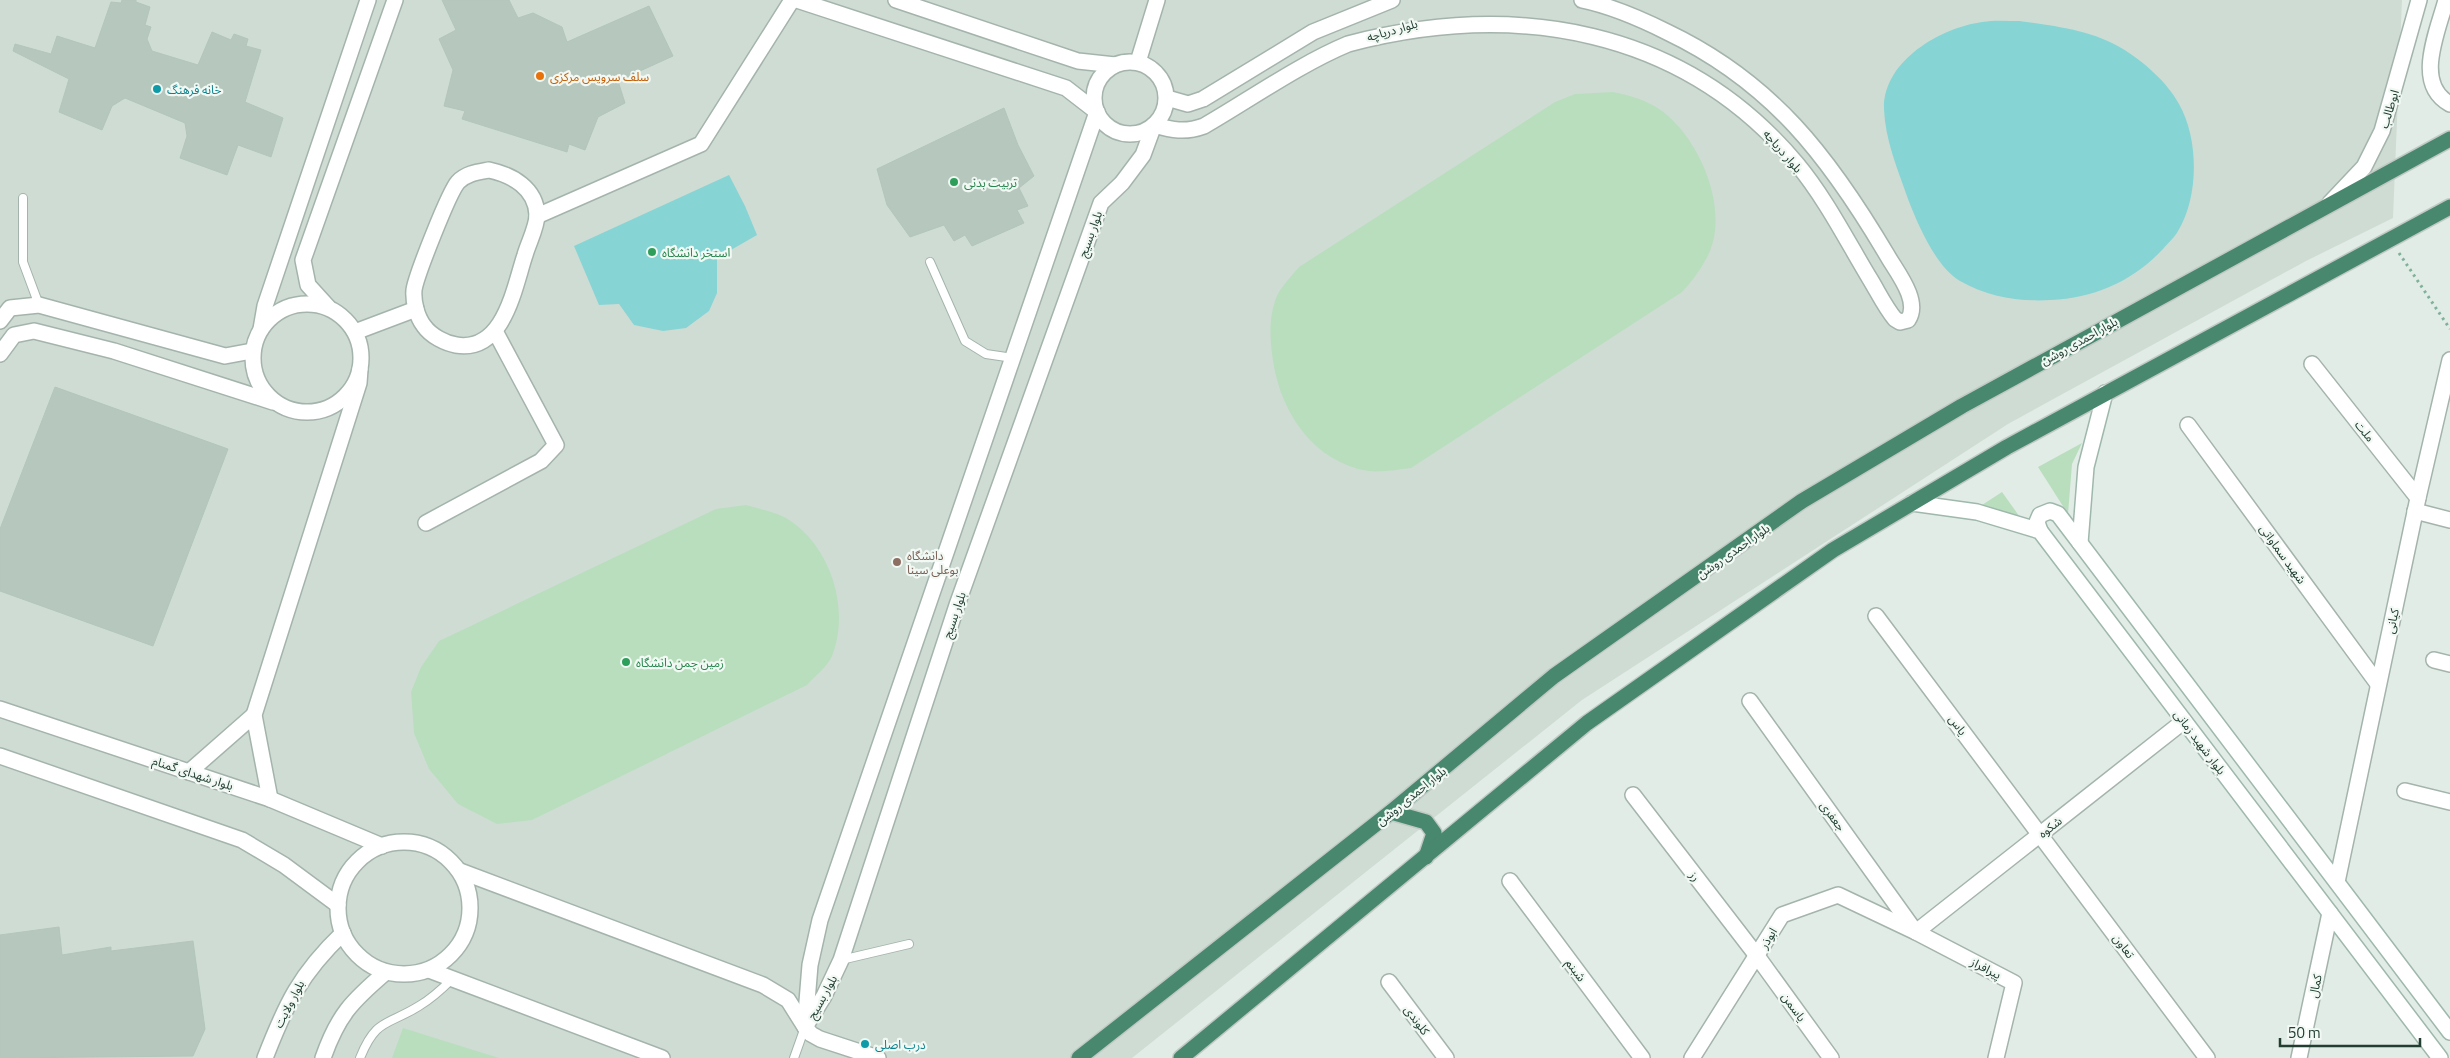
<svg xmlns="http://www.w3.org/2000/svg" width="2450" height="1058" font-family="'Titillium Web','Noto Sans Arabic',sans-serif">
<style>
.built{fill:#cfdcd4}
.green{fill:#b9debd}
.water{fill:#87d4d4}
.building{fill:#b6c7be;stroke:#b3c6bb}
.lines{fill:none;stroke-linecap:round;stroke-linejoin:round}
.service-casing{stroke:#a4b4ac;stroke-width:10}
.minor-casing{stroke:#a4b4ac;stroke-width:18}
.tertiary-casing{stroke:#a4b4ac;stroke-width:18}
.secondary-casing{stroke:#9fb8ac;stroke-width:18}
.trunk-casing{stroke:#c1c9c5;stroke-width:18}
.path{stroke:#80b19a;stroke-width:3;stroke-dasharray:2.5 4;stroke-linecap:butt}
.service{stroke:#fff;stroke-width:8}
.minor{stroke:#fff;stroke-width:15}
.tertiary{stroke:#fff;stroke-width:15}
.secondary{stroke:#fff;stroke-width:15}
.trunk{stroke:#48886e;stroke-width:15}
.food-dot{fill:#e8710a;stroke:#f2f9f4;stroke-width:2}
.culture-dot{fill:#0f9aa8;stroke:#f2f9f4;stroke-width:2}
.leisure-dot{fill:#2e9e5b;stroke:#f2f9f4;stroke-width:2}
.education-dot{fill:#8d6e63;stroke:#f2f9f4;stroke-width:2}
.labels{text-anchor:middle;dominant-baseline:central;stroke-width:4.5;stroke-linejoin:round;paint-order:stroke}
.street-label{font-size:12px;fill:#213e31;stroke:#f2f9f4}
.food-label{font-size:12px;fill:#c56008;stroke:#f2f9f4;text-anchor:start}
.culture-label{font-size:12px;fill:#0d838f;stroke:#f2f9f4;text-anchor:start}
.leisure-label{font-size:12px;fill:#27864d;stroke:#f2f9f4;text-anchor:start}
.education-label{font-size:12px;fill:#785e54;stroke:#f2f9f4;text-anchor:start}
</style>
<rect width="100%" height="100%" fill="#e1ece6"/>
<polygon class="built" points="0,0 2402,0 2393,218 2306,261 2008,424 1582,700 1132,1058 0,1058"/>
<g class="green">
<path d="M 1613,92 C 1628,95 1643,99 1656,107 C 1697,132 1729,205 1710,251 C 1703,267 1693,280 1682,292 L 1411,468 C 1394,470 1375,474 1358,469 C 1306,454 1278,405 1272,354 C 1270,337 1269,319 1275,301 C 1279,288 1291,277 1299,267 L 1555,102 L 1575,94 Z"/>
<polygon points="2082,443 2072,464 2068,514 2038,467"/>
<polygon points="2002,492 2022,520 1982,505"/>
<path d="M 746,505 C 760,509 780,513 792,522 C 832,550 850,611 832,656 C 828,666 815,676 807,685 L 532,820 L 497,824 L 458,804 L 429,769 L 414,733 L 411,692 L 421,667 L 439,641 L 716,509 Z"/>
<polygon points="403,1028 499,1058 392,1058"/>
</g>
<g class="water">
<path d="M 2019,21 C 2054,26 2092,30 2123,49 C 2144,62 2167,82 2179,104 C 2199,139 2199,197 2178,231 C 2175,237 2168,243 2163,249 C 2133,281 2095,298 2051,300 C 2020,302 1988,297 1960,281 C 1936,267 1918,225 1908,199 C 1898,170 1885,140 1884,109 C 1883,61 1940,28 1982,22 C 1994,20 2007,21 2019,21 Z"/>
<polygon points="729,175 745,206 757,235 717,258 717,293 709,311 686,328 663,331 634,325 619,304 599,305 574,246"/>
</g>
<g class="building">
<polygon points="122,0 136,0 136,2 150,7 145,25 151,27 147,39 152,51 198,65 212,32 231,40 234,34 248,39 246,46 261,50 245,102 283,118 271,157 238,145 227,175 180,158 187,136 185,123 125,98 112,106 102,130 59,112 69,79 13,51 15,44 51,54 57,36 95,48 111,2 121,3"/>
<polygon points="442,0 509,0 518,18 533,13 562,27 567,42 649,6 673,56 618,81 625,103 598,117 585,150 569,144 567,152 462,119 465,111 444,106 453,70 439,39 456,30"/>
<polygon points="1004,108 1018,145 1034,176 1019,188 1028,206 1017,210 1024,223 972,246 965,235 954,241 944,225 910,237 887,205 877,169"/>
<polygon points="55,387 228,449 153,646 0,591 0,529"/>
<polygon points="59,927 62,955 111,947 111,951 193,941 205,1029 193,1056 0,1058 0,935"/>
</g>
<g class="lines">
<defs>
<g id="service">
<polyline points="23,198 23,262 39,305"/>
<polyline points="930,262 965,341 986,354 1013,358"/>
<polyline points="841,960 909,944"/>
<path d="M 360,1058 C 376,1018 387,1026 419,1006 C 431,999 442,989 452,979"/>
<polyline points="794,1058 805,1027"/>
</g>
<g id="minor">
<polyline points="797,0 1066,88 1097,112 820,920 810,965 805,1026"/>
<polyline points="896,0 1078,61 1115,65"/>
<polyline points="1138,62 1157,0"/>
<circle cx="1130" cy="98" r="36"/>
<polyline points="1167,98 1188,104 1203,99 1313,32 1392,0"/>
<path d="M 489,170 C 512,175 536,188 537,215 C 537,227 528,244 525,255 C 514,288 504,353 456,345 C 445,343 431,336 424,326 C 417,317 413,302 414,290 C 416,276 449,192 458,182 C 467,173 478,172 489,170 Z"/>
<polyline points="537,216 701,144 792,0"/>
<circle cx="307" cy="358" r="54"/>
<polyline points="328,307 308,285 303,260 395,0"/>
<polyline points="0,321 10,308 39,305 225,356 252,351"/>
<polyline points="261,329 265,306 368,0"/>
<polyline points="355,332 416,309"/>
<polyline points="0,354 14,335 34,331 114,351 273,402"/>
<polyline points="2312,364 2418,498"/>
<polyline points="2188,425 2378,684"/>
<polyline points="2415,511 2450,520"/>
<polyline points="426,523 541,461 556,445 495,331"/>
<polyline points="1876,616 2207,1058"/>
<polyline points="2434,660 2450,664"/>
<polyline points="1750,701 1915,931"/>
<polyline points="0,709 270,799 382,846"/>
<polyline points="0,756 242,840 284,865 338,905"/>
<polyline points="189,772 254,715"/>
<polyline points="2405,791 2450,802"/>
<polyline points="1633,795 1757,956 1831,1058"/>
<polyline points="270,799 254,715 359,383 360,369"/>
<circle cx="404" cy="908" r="66"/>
<polyline points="460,871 763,985 788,1000 805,1027 811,1034 820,1039 878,1058"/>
<polyline points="1510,881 1642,1058"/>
<polyline points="2337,882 2418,498 2450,360"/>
<polyline points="1916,932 2184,721"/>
<polyline points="429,970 662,1058"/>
<polyline points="1389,982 1446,1058"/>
<path d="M 805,1027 L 824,996 L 841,960 L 957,605 L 1101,203 L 1122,183 L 1143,155 L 1154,125 C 1172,130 1185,133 1204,126 C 1249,100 1300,64 1348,44 C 1516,0 1683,28 1797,164 C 1826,199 1847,241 1870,279 C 1878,292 1885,307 1895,319 L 1900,322 L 1908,320 C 1921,301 1896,271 1887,255 C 1829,157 1772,82 1667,32 C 1641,19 1611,6 1582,0"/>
<path d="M 265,1058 C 286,1004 300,974 343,933"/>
<path d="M 323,1058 C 338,1015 352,1001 386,972"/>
<polyline points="1692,1058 1782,915 1838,895 1916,932 2014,983 1996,1058"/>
</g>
<g id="tertiary">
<path d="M 2446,0 C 2438,31 2413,84 2450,104"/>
<polyline points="2330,203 2364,167 2382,131 2419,0"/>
<polyline points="2299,1058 2330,913"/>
</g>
<g id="secondary">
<polyline points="1912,503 1977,512 2040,531 2440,1058"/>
<polyline points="2040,531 2037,522 2040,515 2050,511 2058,514 2450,1032"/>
<polyline points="2080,543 2086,467 2105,393"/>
</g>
<g id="trunk">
<polyline points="1391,812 1426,822 1434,833 1426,857"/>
<polyline points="1079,1058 1391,812 1554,676 1802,501 1962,406 2450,139"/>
<polyline points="1181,1058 1587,723 1833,550 2007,447 2450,207"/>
</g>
</defs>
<use href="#service" class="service-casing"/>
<use href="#minor" class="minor-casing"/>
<use href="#tertiary" class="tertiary-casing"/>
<use href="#secondary" class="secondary-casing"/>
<use href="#trunk" class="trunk-casing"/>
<polyline class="path" points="2399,253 2450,329"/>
<use href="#service" class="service"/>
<use href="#minor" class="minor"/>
<use href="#tertiary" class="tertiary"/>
<use href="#secondary" class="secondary"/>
<use href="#trunk" class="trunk"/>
</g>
<circle class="food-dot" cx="540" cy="76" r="5"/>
<g class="culture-dot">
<circle cx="157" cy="89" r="5"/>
<circle cx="865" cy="1044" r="5"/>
</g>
<g class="leisure-dot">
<circle cx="954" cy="182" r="5"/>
<circle cx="652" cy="252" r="5"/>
<circle cx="626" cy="662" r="5"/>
</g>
<circle class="education-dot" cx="897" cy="562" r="5"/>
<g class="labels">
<g class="street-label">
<text transform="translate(1392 30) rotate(-16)">بلوار دریاچه</text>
<text transform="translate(2389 109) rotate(-73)">ابوطالب</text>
<text transform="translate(1783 151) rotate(49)">بلوار دریاچه</text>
<text transform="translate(1090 234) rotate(-70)">بلوار بسیج</text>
<text transform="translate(2079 341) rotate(-29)">بلوار احمدی روشن</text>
<text transform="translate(2365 431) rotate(52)">ملت</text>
<text transform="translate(1733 551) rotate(-35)">بلوار احمدی روشن</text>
<text transform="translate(2283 554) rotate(54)">شهید سماواتی</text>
<text transform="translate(954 615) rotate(-71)">بلوار بسیج</text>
<text transform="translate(2392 621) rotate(-78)">کیانی</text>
<text transform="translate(1958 725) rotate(53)">یاس</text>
<text transform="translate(2200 742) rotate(53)">بلوار شهید زمانی</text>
<text transform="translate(193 773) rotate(18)">بلوار شهدای گمنام</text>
<text transform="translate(1411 796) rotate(-39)">بلوار احمدی روشن</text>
<text transform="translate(1833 816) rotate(54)">جعفری</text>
<text transform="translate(2050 827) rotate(-38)">شکوه</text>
<text transform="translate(1695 876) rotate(52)">رز</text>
<text transform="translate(1768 938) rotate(-59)">ابوذر</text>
<text transform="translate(2124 946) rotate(53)">تعاون</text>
<text transform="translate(1986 968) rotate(27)">پیرافراز</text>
<text transform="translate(1576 970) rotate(53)">شبنم</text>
<text transform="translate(2315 986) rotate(-78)">کمال</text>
<text transform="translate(822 997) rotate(-61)">بلوار بسیج</text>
<text transform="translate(289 1004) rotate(-63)">بلوار ولایت</text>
<text transform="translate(1794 1007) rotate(54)">یاسمن</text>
<text transform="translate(1417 1020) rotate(53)">کلوندی</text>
</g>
<g class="food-label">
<text x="550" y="76">سلف سرویس مرکزی</text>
</g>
<g class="culture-label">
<text x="167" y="89">خانه فرهنگ</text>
<text x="875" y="1044">درب اصلی</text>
</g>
<g class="leisure-label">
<text x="964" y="182">تربیت بدنی</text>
<text x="662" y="252">استخر دانشگاه</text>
<text x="636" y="662">زمین چمن دانشگاه</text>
</g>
<g class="education-label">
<text x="907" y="555">دانشگاه<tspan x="907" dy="14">بوعلی سینا</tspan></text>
</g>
</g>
<path d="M2280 1038v8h140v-8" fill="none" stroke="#213e31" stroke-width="2.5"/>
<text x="2288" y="1038" font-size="15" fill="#213e31" stroke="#f2f9f4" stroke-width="4" paint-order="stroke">50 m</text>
</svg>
